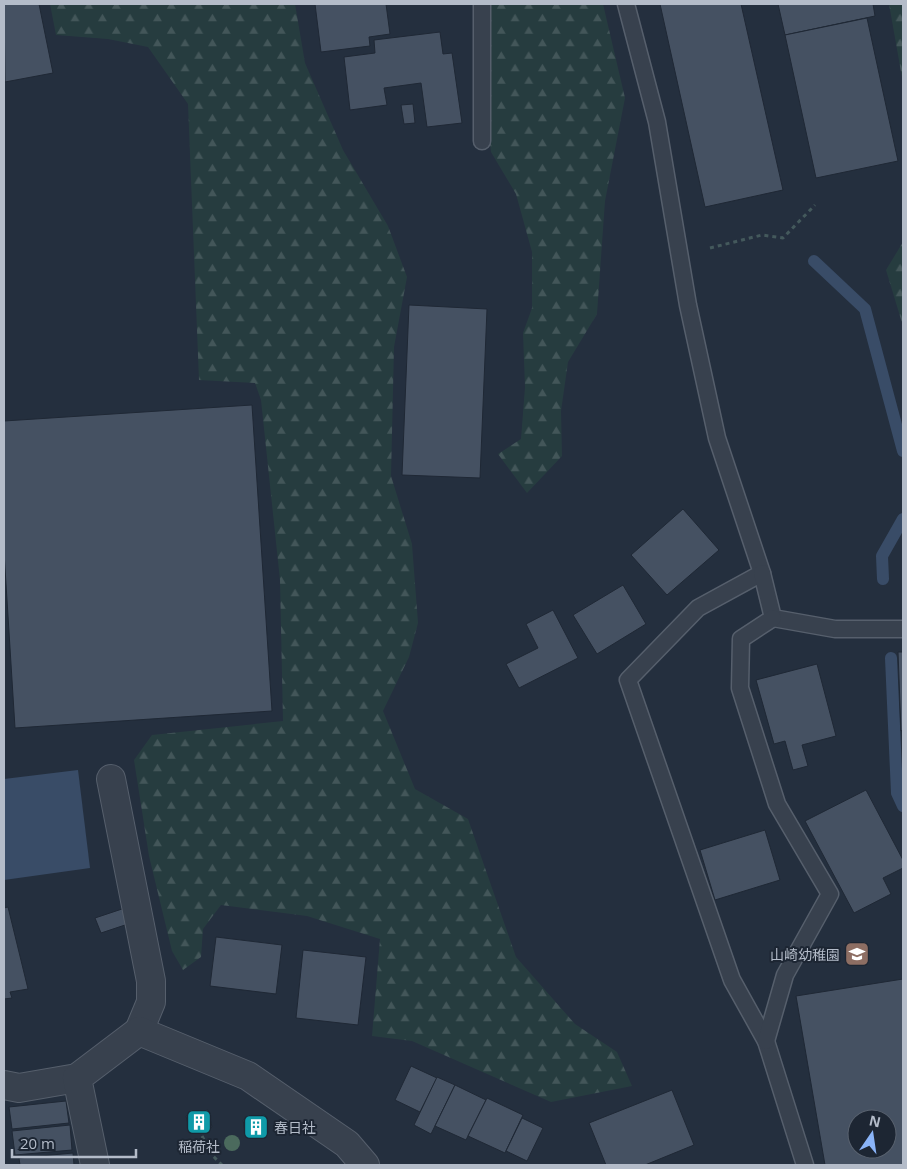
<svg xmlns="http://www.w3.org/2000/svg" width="907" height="1169" font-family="'Open Sans','Noto Sans JP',sans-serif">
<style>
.forest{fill:url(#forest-firs)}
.water{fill:#394c67}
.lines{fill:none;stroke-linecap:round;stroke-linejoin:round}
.stream{stroke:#394c67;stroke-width:12}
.building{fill:#455162;stroke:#1f2835;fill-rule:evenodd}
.lane-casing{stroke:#565f6c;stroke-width:19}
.street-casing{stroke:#565f6c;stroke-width:30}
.path{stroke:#44595c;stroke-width:3;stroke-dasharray:4 4;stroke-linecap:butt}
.lane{stroke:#38414e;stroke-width:16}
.street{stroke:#38414e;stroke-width:28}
.tree{fill:#4b6a5d}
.labels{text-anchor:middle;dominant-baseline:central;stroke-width:4;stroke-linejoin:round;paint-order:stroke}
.poi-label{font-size:14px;fill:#b4bcc9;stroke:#1d2633;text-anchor:end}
</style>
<defs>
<pattern id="forest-firs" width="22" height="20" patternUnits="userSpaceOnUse" patternTransform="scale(1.25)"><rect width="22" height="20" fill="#263c3f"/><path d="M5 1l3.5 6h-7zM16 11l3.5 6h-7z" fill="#435659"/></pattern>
</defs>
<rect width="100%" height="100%" fill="#242f3e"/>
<g class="forest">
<polygon points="50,4 295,4 305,63 343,150 388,226 407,277 394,347 391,476 412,544 418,623 409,657 383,711 415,789 468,819 516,957 575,1024 617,1052 632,1086 551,1102 412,1041 372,1036 380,939 307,916 221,905 203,929 201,957 183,970 172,951 149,856 134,760 152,735 283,721 280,580 261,400 255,383 199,380 188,104 148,47 108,39 56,35"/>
<polygon points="473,4 603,4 625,98 605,201 597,314 568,362 561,411 562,456 527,493 498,454 521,439 525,387 523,333 532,308 532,252 516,194 491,152"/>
<polygon points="889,4 903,4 903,83"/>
<polygon points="903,242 903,326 886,270"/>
</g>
<polygon class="water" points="78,770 90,868 4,880 4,779"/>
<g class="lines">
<g class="stream">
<polyline points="814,261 865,309 903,451"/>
<polyline points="883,579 882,556 903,519"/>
<polyline points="891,658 897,793 903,806"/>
</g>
</g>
<g class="building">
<polygon points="4,4 39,4 53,73 5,82"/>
<polygon points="315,4 386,4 390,34 369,37 370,46 321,52"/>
<polygon points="660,4 741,4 783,190 705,207"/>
<polygon points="778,4 873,4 875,16 785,35"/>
<polygon points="867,18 898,161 816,178 785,35"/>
<polygon points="440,32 443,54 452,53 462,123 427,127 421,83 384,88 387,105 350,110 344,57 375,53 374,40"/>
<polygon points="413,104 415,123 404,124 401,105"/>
<polygon points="409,305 487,309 480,478 402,475"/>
<polygon points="252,405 272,711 15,728 4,552 4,421"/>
<polygon points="683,509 719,550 667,595 631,555"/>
<polygon points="623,585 646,624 597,654 573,615"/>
<polygon points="553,610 578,658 519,688 506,664 538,648 526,624"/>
<polygon points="898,652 903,652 903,730 901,731"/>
<polygon points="817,664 836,736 802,745 808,766 793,770 785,741 774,744 756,680"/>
<polygon points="866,790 903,860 903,868 883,878 891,894 854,913 805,821"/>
<polygon points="765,830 780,880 715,900 700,850"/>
<polygon points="8,907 28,989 10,992 12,998 4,999 4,908"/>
<polygon points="122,909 128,924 101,933 95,918"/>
<polygon points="216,937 282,945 276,994 210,986"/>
<polygon points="303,950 366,957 358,1025 296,1018"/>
<path d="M 903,979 L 903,1165 L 825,1165 L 796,996 ZM 857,1119 L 887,1119 L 887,1149 L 857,1149 Z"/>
<polygon points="411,1066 437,1078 420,1112 395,1100"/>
<polygon points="437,1077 455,1085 431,1134 414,1125"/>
<polygon points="455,1085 486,1100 466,1140 435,1126"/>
<polygon points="672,1090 694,1145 645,1165 606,1165 589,1123"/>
<polygon points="487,1098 523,1115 505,1153 468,1136"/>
<polygon points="66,1101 69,1123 12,1129 9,1107"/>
<polygon points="208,1110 212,1127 190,1132 186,1116"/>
<polygon points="265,1115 268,1133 246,1137 243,1120"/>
<polygon points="522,1118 543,1128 527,1161 506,1151"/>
<polygon points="70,1125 72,1150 15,1155 12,1131"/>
<polygon points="73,1153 74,1165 20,1165 19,1158"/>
</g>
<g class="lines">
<defs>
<g id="lane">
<polyline points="482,4 482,141"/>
<polyline points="626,4 657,122 688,305 717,438 762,573 698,608 628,680 732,980 766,1041 805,1165"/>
<polyline points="762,573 773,618 835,629 903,629"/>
<polyline points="766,1041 785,975 830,894 777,804 740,688 741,639 773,618"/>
</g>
<g id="street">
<polyline points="111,779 151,981 151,1002 139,1031"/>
<polyline points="4,1085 19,1088 77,1078"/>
<polyline points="95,1165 77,1078 139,1031 248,1076 347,1144 365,1165"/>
</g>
</defs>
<use href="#lane" class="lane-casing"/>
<use href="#street" class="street-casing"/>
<g class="path">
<polyline points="710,248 762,235 783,238 815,205"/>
<polyline points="202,1136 212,1155 222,1165"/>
</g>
<use href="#lane" class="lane"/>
<use href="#street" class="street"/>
</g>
<circle class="tree" cx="232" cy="1143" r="8"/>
<defs>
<symbol id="school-square" viewBox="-11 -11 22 22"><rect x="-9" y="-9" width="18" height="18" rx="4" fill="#8d6e63" stroke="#1d2633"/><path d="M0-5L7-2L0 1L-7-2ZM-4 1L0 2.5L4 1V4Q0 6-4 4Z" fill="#fff"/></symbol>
<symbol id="building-square" viewBox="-11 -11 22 22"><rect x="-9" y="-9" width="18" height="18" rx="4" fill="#0f9aa8" stroke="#1d2633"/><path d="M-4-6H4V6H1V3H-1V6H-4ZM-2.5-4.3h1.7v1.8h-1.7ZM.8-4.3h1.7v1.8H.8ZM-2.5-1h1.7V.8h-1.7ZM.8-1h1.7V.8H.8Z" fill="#fff"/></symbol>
</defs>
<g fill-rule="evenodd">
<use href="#school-square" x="843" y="940" width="28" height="28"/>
<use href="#building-square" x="185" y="1108" width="28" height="28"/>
<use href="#building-square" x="242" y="1113" width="28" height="28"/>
</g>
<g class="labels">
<g class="poi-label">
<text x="840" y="954">山崎幼稚園</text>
<text x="274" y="1127" text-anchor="start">春日社</text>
<text x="199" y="1146" text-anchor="middle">稲荷社</text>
</g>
</g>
<rect width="907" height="1169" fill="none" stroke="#b4bcc9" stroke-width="10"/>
<g transform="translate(872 1134) rotate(13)"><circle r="24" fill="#1d2633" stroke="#59626f"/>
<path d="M0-4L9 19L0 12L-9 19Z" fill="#8ab4f8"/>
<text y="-8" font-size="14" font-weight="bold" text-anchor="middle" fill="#b4bcc9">N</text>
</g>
<path d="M12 1149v8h124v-8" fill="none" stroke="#b4bcc9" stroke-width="2.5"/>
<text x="20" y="1149" font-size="15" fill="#b4bcc9" stroke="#1d2633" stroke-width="4" paint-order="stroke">20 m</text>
</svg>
